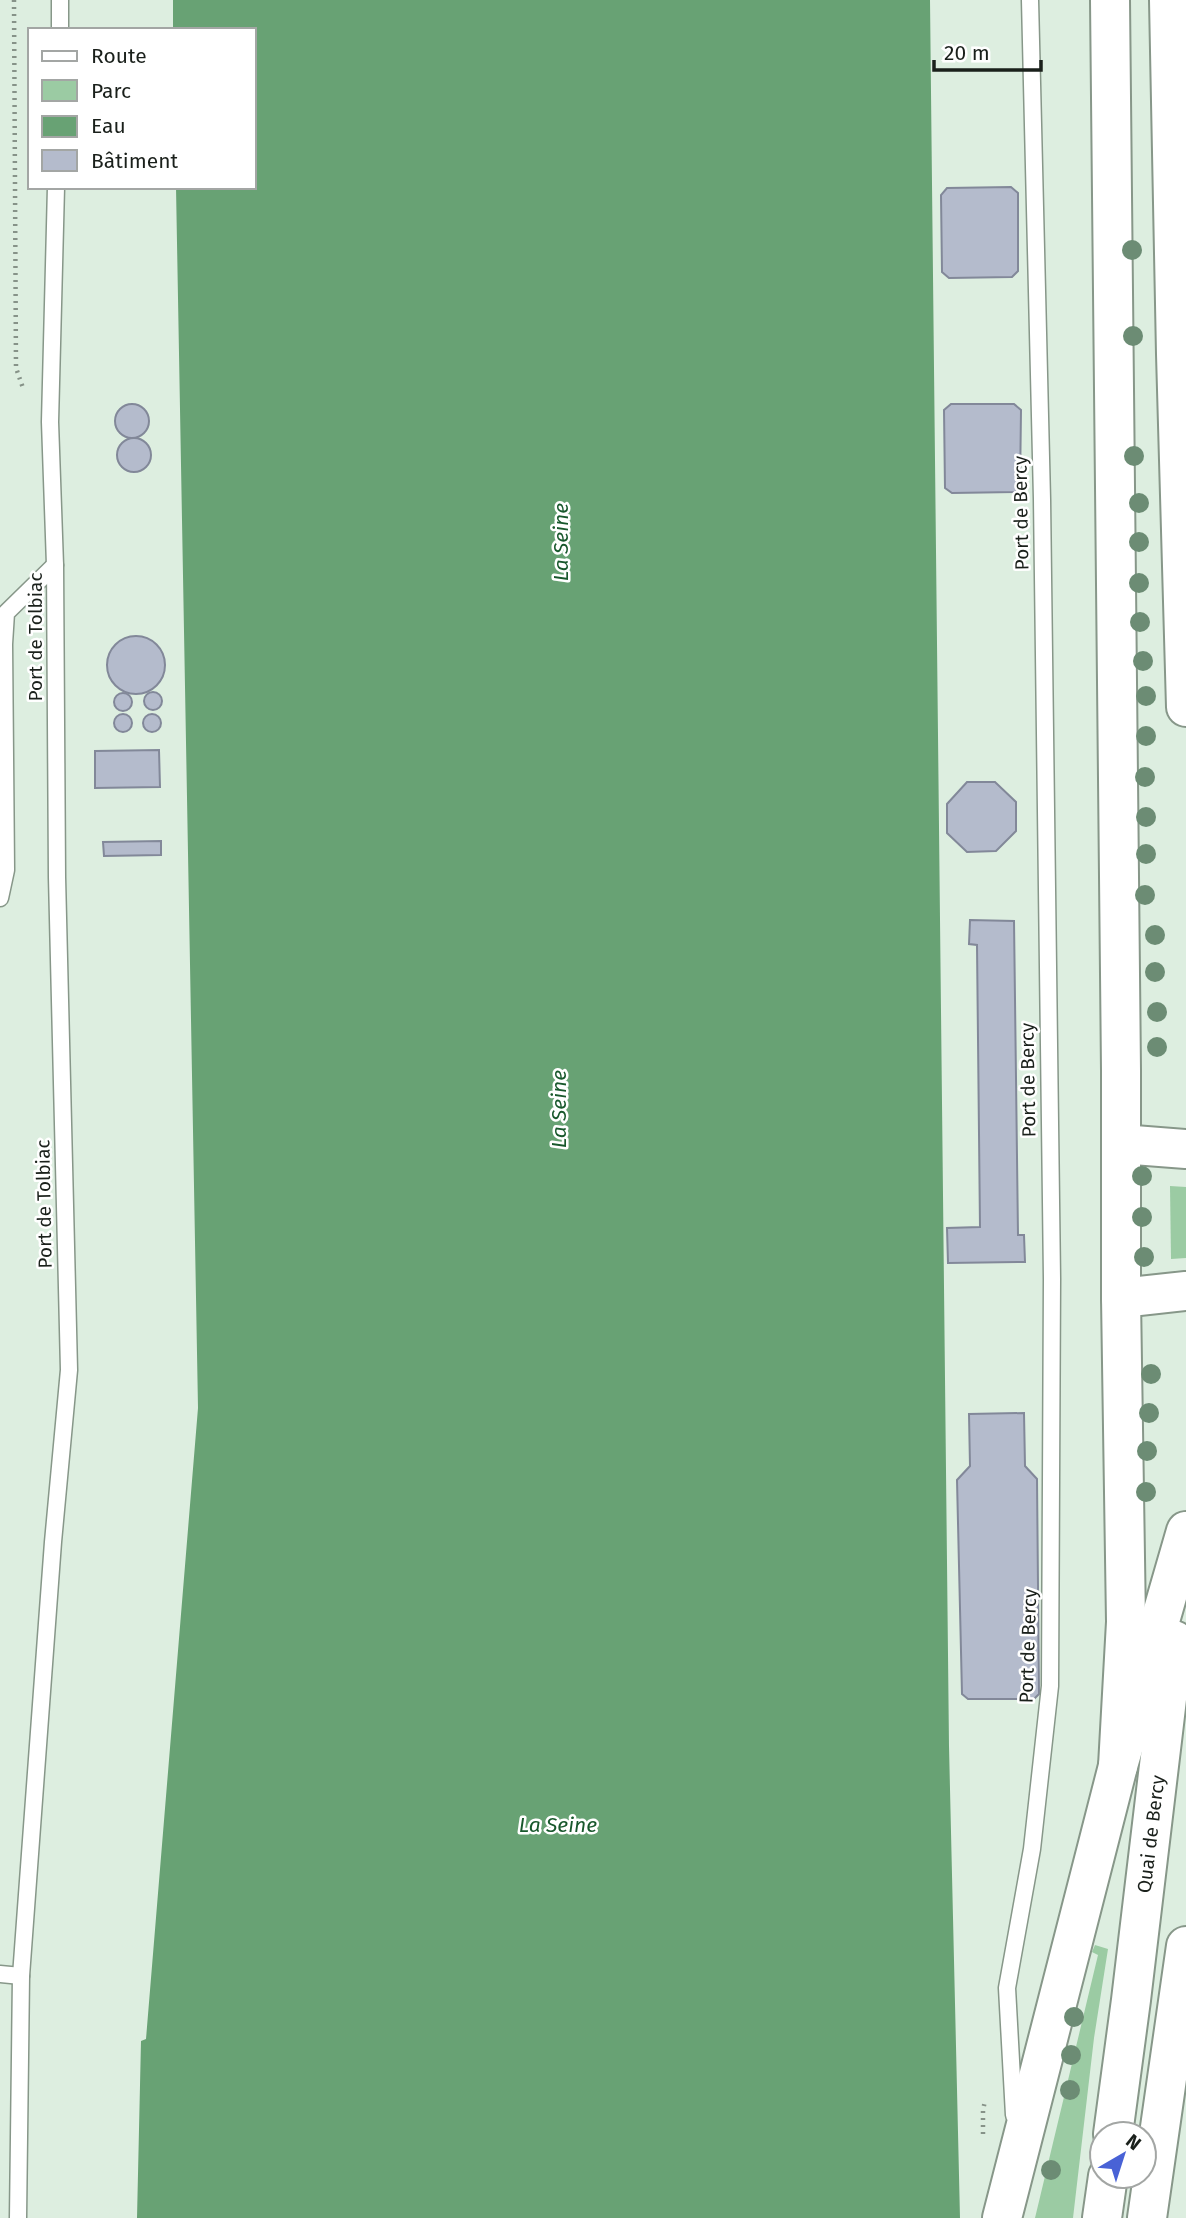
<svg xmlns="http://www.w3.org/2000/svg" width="1186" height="2218" font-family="'Fira Sans',sans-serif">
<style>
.green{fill:#9bcba3}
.water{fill:#68a274}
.building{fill:#b4bbcc;stroke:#828899;stroke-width:2}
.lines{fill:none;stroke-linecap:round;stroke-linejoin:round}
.lane-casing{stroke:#879789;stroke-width:19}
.secondary-casing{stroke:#879789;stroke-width:42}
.primary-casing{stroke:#879789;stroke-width:42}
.path{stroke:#869288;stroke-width:4.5;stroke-dasharray:2 5;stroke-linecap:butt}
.lane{stroke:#fff;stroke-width:16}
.secondary{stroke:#fff;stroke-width:38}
.primary{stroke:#fff;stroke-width:38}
.tree{fill:#6c8c74}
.labels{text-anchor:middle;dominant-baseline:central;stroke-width:5;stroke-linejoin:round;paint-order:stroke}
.street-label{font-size:19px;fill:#1a201b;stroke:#fff}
.water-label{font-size:21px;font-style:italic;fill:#18582c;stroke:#fff}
</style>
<rect width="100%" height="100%" fill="#ddeee0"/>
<g class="green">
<polygon points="1170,1186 1186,1187 1186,1258 1171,1259"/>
<polygon points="1095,1945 1108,1949 1094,2038 1073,2218 1035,2218 1098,1955 1092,1952"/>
</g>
<polygon class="water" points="173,0 930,0 949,1746 960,2218 137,2218 141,2041 146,2039 198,1408 176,187 254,187 254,30 173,30"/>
<g class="building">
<polygon points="1011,187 1018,193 1018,271 1012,277 949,278 942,272 941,195 947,188"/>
<polygon points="951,404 1014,404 1021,410 1020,487 1015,492 952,493 945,488 944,410"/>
<circle cx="132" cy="421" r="17"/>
<circle cx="134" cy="455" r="17"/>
<circle cx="136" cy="665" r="29"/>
<circle cx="153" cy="701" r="9"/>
<circle cx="123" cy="702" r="9"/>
<circle cx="152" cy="723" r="9"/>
<circle cx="123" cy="723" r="9"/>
<polygon points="159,750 160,787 95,788 95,751"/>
<polygon points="967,782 995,782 1016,802 1016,831 996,851 967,852 947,833 947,804"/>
<polygon points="161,841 161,855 104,856 103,842"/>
<polygon points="970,920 1014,921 1018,1235 1024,1235 1025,1262 948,1263 947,1228 980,1227 977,945 969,944"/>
<polygon points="1024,1413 1025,1466 1037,1479 1039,1694 1034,1699 968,1699 962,1694 957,1480 970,1466 969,1414"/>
</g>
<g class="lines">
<defs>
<g id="lane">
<polyline points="60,30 60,0"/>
<polyline points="0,898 6,870 4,644 6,613 55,565"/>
<polyline points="0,1974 21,1976"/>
<polyline points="1014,2115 1007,1988 1032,1849 1050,1686 1052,1279 1042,499 1030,0"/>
<polyline points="18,2218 21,1976 53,1542 69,1370 57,877 55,565 50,422 56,187"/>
</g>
<g id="secondary">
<polyline points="1121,1144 1186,1149"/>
<polyline points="1121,1298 1186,1291"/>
</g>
<g id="primary">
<polyline points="1110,0 1121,1071 1121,1298 1126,1622 1118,1766"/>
<polyline points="1169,0 1176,354 1186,707"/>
<polyline points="1113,2134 1131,2000 1174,1640"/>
<polyline points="1002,2218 1118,1766 1186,1531"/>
<polyline points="1102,2218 1108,2176"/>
<polyline points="1147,2218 1186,1946"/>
</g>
</defs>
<use href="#lane" class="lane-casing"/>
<use href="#secondary" class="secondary-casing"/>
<use href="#primary" class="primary-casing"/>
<g class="path">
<polyline points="14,0 16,368 23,388"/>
<polyline points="983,2134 983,2110 985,2101"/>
</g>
<use href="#lane" class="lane"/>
<use href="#secondary" class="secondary"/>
<use href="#primary" class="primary"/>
</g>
<g class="tree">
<circle cx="1132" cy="250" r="10"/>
<circle cx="1133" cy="336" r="10"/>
<circle cx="1134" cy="456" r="10"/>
<circle cx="1139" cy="503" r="10"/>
<circle cx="1139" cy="542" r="10"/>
<circle cx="1139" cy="583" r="10"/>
<circle cx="1140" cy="622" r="10"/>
<circle cx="1143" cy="661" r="10"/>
<circle cx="1146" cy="696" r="10"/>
<circle cx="1146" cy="736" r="10"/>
<circle cx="1145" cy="777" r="10"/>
<circle cx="1146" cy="817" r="10"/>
<circle cx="1146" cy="854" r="10"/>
<circle cx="1145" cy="895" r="10"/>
<circle cx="1155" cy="935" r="10"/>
<circle cx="1155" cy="972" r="10"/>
<circle cx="1157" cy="1012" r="10"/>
<circle cx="1157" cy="1047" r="10"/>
<circle cx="1142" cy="1176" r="10"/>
<circle cx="1142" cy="1217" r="10"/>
<circle cx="1144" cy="1257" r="10"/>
<circle cx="1151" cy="1374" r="10"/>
<circle cx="1149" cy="1413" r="10"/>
<circle cx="1147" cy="1451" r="10"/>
<circle cx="1146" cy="1492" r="10"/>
<circle cx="1074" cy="2017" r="10"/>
<circle cx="1071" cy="2055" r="10"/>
<circle cx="1070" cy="2090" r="10"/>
<circle cx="1051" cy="2170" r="10"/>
</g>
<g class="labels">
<g class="street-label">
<text transform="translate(1021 513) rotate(-91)">Port de Bercy</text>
<text transform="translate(35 637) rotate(-90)">Port de Tolbiac</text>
<text transform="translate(1028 1080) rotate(-91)">Port de Bercy</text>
<text transform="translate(44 1204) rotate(-91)">Port de Tolbiac</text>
<text transform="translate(1028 1646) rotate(-88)">Port de Bercy</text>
<text transform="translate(1151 1834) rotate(-83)">Quai de Bercy</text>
</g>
<g class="water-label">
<text transform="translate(561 542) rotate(-90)">La Seine</text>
<text transform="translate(559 1109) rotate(-90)">La Seine</text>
<text x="558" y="1825">La Seine</text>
</g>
</g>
<rect x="28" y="28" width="228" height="161" fill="#ffffff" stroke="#a3a6a4" stroke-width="2"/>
<rect x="42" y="51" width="35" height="10" fill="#ffffff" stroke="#a3a6a4" stroke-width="2"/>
<text x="91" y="63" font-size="21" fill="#1a201b">Route</text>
<rect x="42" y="80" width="35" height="21" fill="#9bcba3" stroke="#a3a6a4" stroke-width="2"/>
<text x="91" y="98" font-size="21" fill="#1a201b">Parc</text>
<rect x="42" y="116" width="35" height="21" fill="#68a274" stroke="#a3a6a4" stroke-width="2"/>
<text x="91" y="133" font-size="21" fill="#1a201b">Eau</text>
<rect x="42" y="150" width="35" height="21" fill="#b4bbcc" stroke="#a3a6a4" stroke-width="2"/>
<text x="91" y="168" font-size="21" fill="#1a201b">Bâtiment</text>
<g transform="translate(1123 2155) rotate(39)"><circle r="33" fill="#ffffff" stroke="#a3a6a4" stroke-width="2"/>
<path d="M0-5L12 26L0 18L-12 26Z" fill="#4962d6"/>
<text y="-10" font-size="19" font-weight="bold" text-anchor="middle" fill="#1a201b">N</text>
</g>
<path d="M934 60v10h107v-10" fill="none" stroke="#1a201b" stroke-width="3.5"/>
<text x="944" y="60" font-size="21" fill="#1a201b" stroke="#ffffff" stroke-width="5" paint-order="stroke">20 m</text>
</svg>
